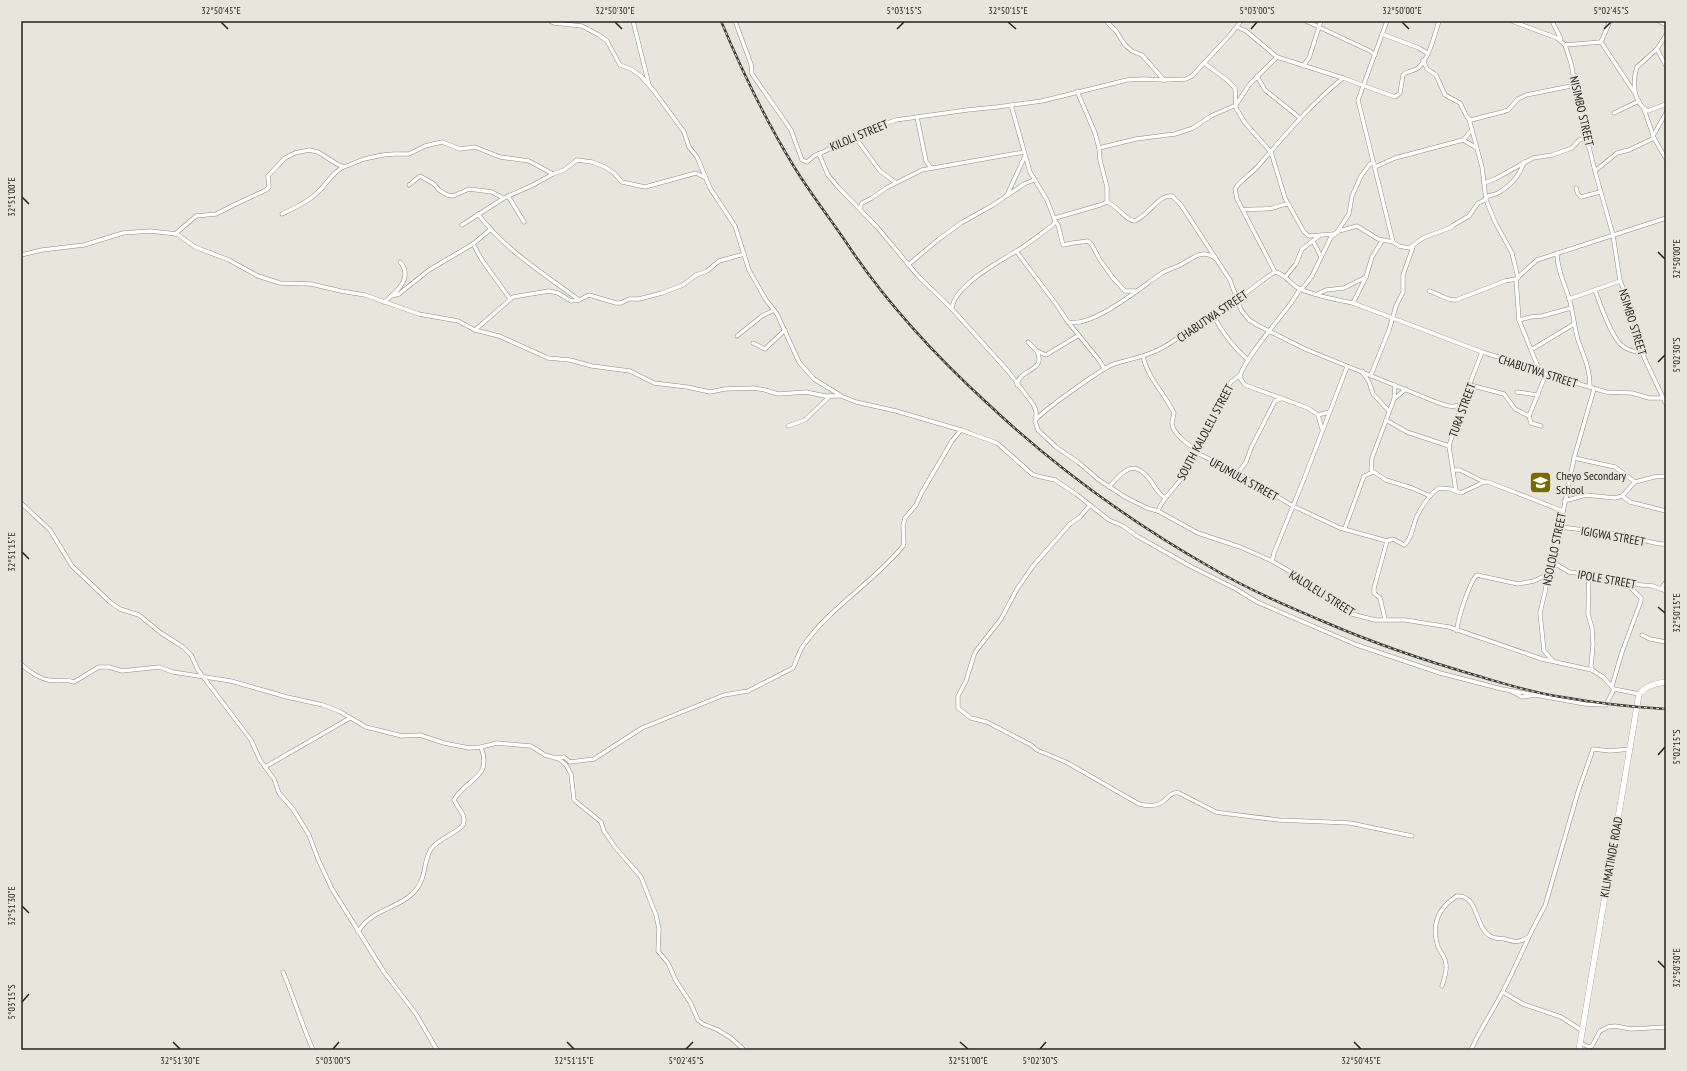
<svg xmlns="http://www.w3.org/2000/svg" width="1687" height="1071" font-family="'PT Sans Narrow',sans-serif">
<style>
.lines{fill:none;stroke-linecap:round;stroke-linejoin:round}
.minor-casing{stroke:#8d8c83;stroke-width:4.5}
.secondary-casing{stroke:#8d8c83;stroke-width:6}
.minor{stroke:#fff;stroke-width:3.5}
.secondary{stroke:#fff;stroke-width:5.5}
.rail-casing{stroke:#3d3d38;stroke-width:2.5}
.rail{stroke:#e8e6dc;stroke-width:1;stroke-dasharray:3;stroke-linecap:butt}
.ticks{fill:none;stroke:#23231f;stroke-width:1.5}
.labels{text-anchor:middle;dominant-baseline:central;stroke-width:4;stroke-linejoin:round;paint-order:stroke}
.street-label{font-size:12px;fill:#23231f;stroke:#e8e6dc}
.poi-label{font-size:12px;fill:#23231f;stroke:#e8e6dc;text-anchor:start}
.neatline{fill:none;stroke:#23231f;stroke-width:1.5}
.ticks-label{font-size:10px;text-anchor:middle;fill:#23231f}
</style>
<rect width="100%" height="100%" fill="#e8e6dc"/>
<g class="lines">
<defs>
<g id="minor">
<polyline points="550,21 554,23 582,26 599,35 607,41 620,65 631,69 641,76 654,91 684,132 689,147 697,157 710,188 735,226 749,270 766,300 777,314 799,362 814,379 840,395"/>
<polyline points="633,21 649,85"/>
<polyline points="735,21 751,64 752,74 791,130 802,160 807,162 814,156 820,153"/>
<polyline points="1106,21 1116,31 1125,45 1132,51 1142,55 1164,80"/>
<polyline points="1306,21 1370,51 1375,55"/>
<polyline points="1387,21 1358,100 1393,242 1399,246 1409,248 1423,238 1452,227"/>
<polyline points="1512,21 1557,38 1565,45 1571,63 1580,111 1596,175 1613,235 1620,281 1629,301 1642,353 1666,404"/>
<polyline points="1552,21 1561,39"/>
<polyline points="1610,21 1601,42 1634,92"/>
<polyline points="1659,21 1666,25"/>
<polyline points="1237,27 1246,31 1277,57"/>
<polyline points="1382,34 1419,48 1427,53"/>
<polyline points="1666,35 1657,49 1666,66"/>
<polyline points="1565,45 1601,42"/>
<path d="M 1657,49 L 1637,67 C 1632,82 1633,103 1648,111 L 1666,104"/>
<polyline points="1423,60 1427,69 1436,75 1445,95 1460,103 1467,117 1471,120 1502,112 1508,110 1518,99 1526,95 1576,85"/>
<polyline points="1204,63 1227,80 1235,88 1236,108 1245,123 1271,152 1285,198 1304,232 1309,236 1334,234"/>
<polyline points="1303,66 1309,58 1321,21"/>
<polyline points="1257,76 1265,90 1300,118"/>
<polyline points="1644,109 1654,138 1666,159"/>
<polyline points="1614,113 1639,101"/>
<polyline points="917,117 926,161 931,168"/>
<polyline points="1469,119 1482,167 1486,200 1495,222 1512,253 1518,278"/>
<polyline points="1653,136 1666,113"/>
<polyline points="855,137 880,171 895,182"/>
<polyline points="1463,140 1475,147"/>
<path d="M 1099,148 L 1136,139 L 1175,134 L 1193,128 L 1211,116 L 1236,105 L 1249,85 L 1277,57 L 1343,78 L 1395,97 L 1400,93 L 1403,75 C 1408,70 1413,72 1418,68 C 1430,57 1434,36 1439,21"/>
<polyline points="1375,167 1395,158 1463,140 1472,130"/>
<polyline points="1595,171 1617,153 1629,150 1654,138"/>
<polyline points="1484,183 1495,179 1533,158 1552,155 1572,148 1579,140 1588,138"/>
<polyline points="409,185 420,176 434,184 439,190 447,195 453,196 469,189 492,192 503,198"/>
<polyline points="1576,188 1578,194 1581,197 1600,192"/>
<polyline points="1007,195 1025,156"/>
<polyline points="508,196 524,222"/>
<path d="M 1486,197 C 1490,195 1494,195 1498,193 C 1511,185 1519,177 1524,162"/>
<path d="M 1107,202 C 1118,206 1124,219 1134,221 C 1148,217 1158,194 1172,196 L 1181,205 L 1230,280 L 1241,310 L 1249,320 L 1259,326 L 1305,349 L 1436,402 C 1445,405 1453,409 1462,404"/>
<polyline points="860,208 862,203 872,198 886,188 922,170 1024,152"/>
<path d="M 1244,210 C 1254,208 1264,210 1273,208 C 1279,206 1283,204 1289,204"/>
<path d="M 282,214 C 294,208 307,203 317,193 C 327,184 331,174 343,167"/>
<path d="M 478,214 C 505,250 543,273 579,300"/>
<polyline points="1055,218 1100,205 1107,202 1107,187 1100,160 1099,148 1095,133 1077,91"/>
<polyline points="1055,221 1058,225 1063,245 1073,243 1088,241 1092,245 1100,260 1113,278 1125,291 1135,291"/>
<polyline points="462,225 504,198 533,185 553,174"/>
<polyline points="1452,226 1469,216 1478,203 1483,201 1486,198"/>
<polyline points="1337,232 1349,214 1352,196 1361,176 1370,164 1374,163"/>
<polyline points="175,234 196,216 216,214 236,204 266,190 269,187 268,176 285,158 295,153 309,150 318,152 337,164 344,167 364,159 383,155 394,154 409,154 425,146 442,142 460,149 475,147 500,157 529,161 553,174 564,170 577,160 592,162 605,167 614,173 622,182 645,187 696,173 704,177"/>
<polyline points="1313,241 1321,257"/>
<polyline points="473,244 482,260 510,299"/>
<path d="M 1016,251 L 1056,304 L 1068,322 C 1093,328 1141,287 1162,273 C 1168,269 1175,268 1182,264 C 1188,261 1196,254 1204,254 C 1208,254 1212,256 1215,258"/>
<path d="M 1557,253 C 1557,269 1564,282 1569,298 C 1573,311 1574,326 1578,340 C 1584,357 1590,368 1590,387"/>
<polyline points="21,255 42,250 84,245 123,233 150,231 177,234 195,247 229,260 258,276 280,283 311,284 341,291 365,295 419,314 458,321 475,330 499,336 548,358 570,360 592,366 630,371 654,383 687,387 710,392 725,389 753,388 765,390 778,394 806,392 825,396 841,396 856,402 896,411 961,430 997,443 1032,474 1037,476 1055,480 1076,494 1109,520 1123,526 1137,536 1190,566 1236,589 1257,602 1357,645 1440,673 1502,689 1585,704 1606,705 1614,689"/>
<polyline points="908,265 939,239 961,223 993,205 1024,184 1034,180"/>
<path d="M 1275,272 L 1237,199 L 1235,189 C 1241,179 1252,174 1259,165 C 1286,134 1312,103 1343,78"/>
<polyline points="1286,276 1296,264 1302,249 1319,236"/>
<path d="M 1300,289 C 1296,295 1293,301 1288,307 C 1279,319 1239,366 1240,378 L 1245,385 L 1308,408 L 1318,415 L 1329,412"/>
<polyline points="1302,289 1312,276 1331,237 1339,231 1357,226 1378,239 1393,242"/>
<path d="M 1595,290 C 1600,304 1612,340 1624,347 C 1629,351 1637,352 1642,353"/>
<path d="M 1429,291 C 1438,293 1447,301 1456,300 L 1505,281 L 1516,279"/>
<polyline points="1317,294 1326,290 1344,288 1366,277"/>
<polyline points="391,296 399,294 429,270 473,244 491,229"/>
<polyline points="1569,299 1620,281"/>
<path d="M 384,302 C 396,293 414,277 400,262"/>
<polyline points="1353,303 1366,277 1372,257 1382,241"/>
<path d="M 952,309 C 953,287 998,262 1015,252 C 1027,245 1042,233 1053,225 L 1055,221 L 1047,200 L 1030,172 L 1011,105"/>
<path d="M 1213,315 C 1222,332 1234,348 1248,360"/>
<polyline points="1519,320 1531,317 1542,316 1571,308"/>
<polyline points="1068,322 1099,360 1104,368"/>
<polyline points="475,330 513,297 549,291 558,293 571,301 579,300 589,295 616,303 621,303 629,299 639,299 662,293 683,285 696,275 707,271 719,261 744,254"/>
<polyline points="737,336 762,316 774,310"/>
<polyline points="1028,342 1037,351 1046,355 1079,335"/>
<polyline points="753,343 765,349 785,330"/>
<polyline points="1531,350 1574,324"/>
<path d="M 1143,356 C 1147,377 1165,394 1174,413 C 1174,416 1172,420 1172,423 C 1171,431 1189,447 1197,449"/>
<polyline points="1362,371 1369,382 1373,394 1389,411"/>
<polyline points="1540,372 1519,320 1516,279 1537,260 1666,218"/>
<polyline points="1371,375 1389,330 1396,306 1403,292 1403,275 1413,247"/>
<path d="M 1017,385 C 1019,368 1047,372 1037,351"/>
<polyline points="1470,385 1504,394 1515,409 1529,416"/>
<polyline points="1406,389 1394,399 1372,458 1371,470 1386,480 1412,488 1430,496"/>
<polyline points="1517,392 1538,395"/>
<polyline points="1394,399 1395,385"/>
<polyline points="1318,415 1322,429"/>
<polyline points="1036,418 1036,411 1033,404 1008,371 952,309 918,276 877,227 838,187 828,175 819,154 871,129 896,120 967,110 997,107 1042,101 1127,80 1143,79 1164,80 1186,79 1192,76 1204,63 1231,34 1241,21"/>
<polyline points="1386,420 1407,432 1449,446"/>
<polyline points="788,426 805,420 830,396"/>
<polyline points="1541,426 1531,423 1529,416 1546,374"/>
<path d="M 1195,452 L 1238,473 L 1293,506 L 1340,528 L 1387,541 L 1393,539 L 1404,545 C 1412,540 1413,524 1417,516 C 1422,506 1430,494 1439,488 L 1450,489 L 1461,493 L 1484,482 L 1488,482 L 1563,511"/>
<polyline points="1574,458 1615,467 1635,482"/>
<polyline points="1453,470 1460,470 1484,482"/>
<polyline points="1238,473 1246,462 1251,448 1275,401 1283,398"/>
<path d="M 1109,487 C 1126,468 1135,458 1153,484 C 1156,489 1160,496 1166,498"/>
<polyline points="1456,491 1449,446 1462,404 1482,352"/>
<polyline points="1622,496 1630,502 1666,511"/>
<polyline points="1564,501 1586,495 1615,498 1622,496 1635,482 1654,477 1666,476"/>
<polyline points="21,503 50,530 72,566 110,602 120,609 139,615 161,633 183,647 191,655 198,670 251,740 260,760 274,779 279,793 293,809 309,835 318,859 332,889 384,972 416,1014 437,1050"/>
<path d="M 1090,505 L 1080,517 L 1070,524 L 1033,566 L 1017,589 L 1001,619 L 976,651 L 974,655 L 966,681 L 958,696 L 958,708 L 971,718 L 987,722 L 1031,745 L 1037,750 L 1066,762 L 1139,804 C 1147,806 1158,807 1165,800 C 1170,796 1171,792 1179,793 L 1216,812 L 1222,813 L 1279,820 L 1350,823 L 1412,836"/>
<path d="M 1158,511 C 1162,499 1174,489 1181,479 C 1198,452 1209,421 1224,393 L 1231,382 L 1240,375"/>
<polyline points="1560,527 1610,533 1660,544 1666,544"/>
<polyline points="1345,528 1364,476 1373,472"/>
<polyline points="1272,561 1274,553 1304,479 1347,367"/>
<polyline points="1551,561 1569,572 1605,577 1630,584 1653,586 1666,591"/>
<polyline points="1589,575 1588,614 1592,628 1593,645 1591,666 1592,670"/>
<polyline points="1661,589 1666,582"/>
<polyline points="1385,619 1380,598 1374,593 1374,588 1387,541"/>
<path d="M 1457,631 C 1457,620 1470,581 1477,575 L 1518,584 L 1534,581 L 1548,574"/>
<polyline points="1642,635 1650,639 1666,642"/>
<polyline points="1553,661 1544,651 1540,613 1545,592 1548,574 1560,527 1574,458 1594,389"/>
<path d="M 21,664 C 28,671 39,678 48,680 C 57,682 65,679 74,682 L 99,667 L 109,667 L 122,671 L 159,667 L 173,672 L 231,681 L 287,697 L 323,705 L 339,711 L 366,727 L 402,736 L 420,735 L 444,743 L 469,748 L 481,747 L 497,743 L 531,746 L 545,755 L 559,759 L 566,765 L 571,774 L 574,800 L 601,822 L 604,831 L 615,847 L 641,877 L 656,915 L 659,929 L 658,951 L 668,963 L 676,981 L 690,1002 L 698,1020 L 703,1024 L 718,1030 L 731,1038 L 744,1050"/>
<polyline points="1612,686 1622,652 1641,601 1641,598 1627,584"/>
<polyline points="1511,691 1522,697 1535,695"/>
<path d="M 1639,694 L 1614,689 L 1603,677 L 1592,670 L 1542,659 L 1449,627 L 1405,620 L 1375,620 L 1352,614 L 1313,585 L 1272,561 L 1240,547 L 1198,533 L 1158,511 L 1147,508 L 1125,497 L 1099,480 L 1078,462 L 1056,447 L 1038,430 L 1035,421 C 1039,413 1104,367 1114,364 C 1130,359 1145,357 1160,349 C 1183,337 1202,318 1225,309 L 1267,277 L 1275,272 C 1286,274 1289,283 1298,288 C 1312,295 1337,300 1353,303 L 1482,352 L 1511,361 L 1546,374 L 1606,392 L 1632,393 L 1649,398 L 1666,398"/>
<path d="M 557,758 L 564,757 L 570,762 L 594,759 L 642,728 L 724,695 L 748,691 L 793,668 C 797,661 798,653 803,646 C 830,607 873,583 903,546 L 904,542 L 903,526 L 905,518 L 916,505 L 922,492 L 952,441 L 961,430"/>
<polyline points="265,767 350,718"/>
<path d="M 358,932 C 372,909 395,910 412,894 C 428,879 422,863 431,849 C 439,838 454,835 463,825 C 467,815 458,809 454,800 C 465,779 493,779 481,747"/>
<path d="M 283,972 C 294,998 302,1025 313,1050"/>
<path d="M 1442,986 C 1444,980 1447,971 1446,965 C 1446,958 1441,953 1438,947 C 1431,925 1438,908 1457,896 C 1479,895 1474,926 1490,936 C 1495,939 1499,938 1505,939 C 1514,942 1520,943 1528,937"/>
<polyline points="1503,992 1523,1004 1561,1017 1581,1030"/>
<polyline points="1580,1043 1589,1047 1592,1046 1600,1031 1608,1027 1615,1026 1631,1029 1666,1027"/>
<path d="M 1471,1050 C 1480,1029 1493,1011 1503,991 C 1518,963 1529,933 1545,906 L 1578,792 L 1593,749 L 1610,751 L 1630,749"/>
</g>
<path id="secondary" d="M 1579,1050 L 1639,694 C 1647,685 1655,684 1666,682"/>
</defs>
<use href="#minor" class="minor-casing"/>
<use href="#secondary" class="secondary-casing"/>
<use href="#minor" class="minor"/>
<use href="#secondary" class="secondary"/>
<defs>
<path id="rail" d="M 721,21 C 742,71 765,119 793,165 C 811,195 833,222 852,251 C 890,307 937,357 987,403 C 1055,467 1129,521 1210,567 C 1247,589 1287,606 1327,623 C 1376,644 1426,661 1478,676 C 1506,684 1533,693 1562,697 C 1596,703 1631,707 1666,709"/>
</defs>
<use href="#rail" class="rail-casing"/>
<use href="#rail" class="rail"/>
</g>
<path class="ticks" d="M 221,22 L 228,29M 615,22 L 622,29M 1008,22 L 1016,29M 1402,22 L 1409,29M 897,29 L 904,22M 1251,29 L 1257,22M 1604,29 L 1611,22M 22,197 L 29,204M 1658,252 L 1665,259M 1658,362 L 1665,355M 22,552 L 29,559M 1658,607 L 1665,613M 1658,755 L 1665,747M 22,906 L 29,913M 1658,961 L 1665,968M 22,1002 L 29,994M 173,1042 L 180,1049M 567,1042 L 574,1049M 960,1042 L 968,1049M 1354,1042 L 1361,1049M 333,1049 L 339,1042M 686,1049 L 693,1042M 1040,1049 L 1046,1042"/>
<defs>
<symbol id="school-square" viewBox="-11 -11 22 22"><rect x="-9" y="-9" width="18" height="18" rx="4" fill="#7a6900" stroke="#e8e6dc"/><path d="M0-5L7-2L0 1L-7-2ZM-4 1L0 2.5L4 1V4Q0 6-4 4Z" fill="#fff"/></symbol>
</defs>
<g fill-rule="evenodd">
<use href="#school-square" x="1528" y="470" width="25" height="25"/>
</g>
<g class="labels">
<g class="street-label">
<text transform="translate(1582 111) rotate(77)">NISIMBO STREET</text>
<text transform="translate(859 135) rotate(-23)">KILOLI STREET</text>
<text transform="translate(1212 316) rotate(-34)">CHABUTWA STREET</text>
<text transform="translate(1633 322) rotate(73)">NSIMBO STREET</text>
<text transform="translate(1538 371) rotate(18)">CHABUTWA STREET</text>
<text transform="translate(1462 410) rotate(-70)">TURA STREET</text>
<text transform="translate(1205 432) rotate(-62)">SOUTH KALOLELI STREET</text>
<text transform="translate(1244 479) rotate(29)">UFUMULA STREET</text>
<text transform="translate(1613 536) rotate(10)">IGIGWA STREET</text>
<text transform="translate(1554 549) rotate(-78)">NSOLOLO STREET</text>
<text transform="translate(1607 579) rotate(10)">IPOLE STREET</text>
<text transform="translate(1322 593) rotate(32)">KALOLELI STREET</text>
<text transform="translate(1611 857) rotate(-80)">KILIMATINDE ROAD</text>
</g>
<g class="poi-label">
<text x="1556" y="475">Cheyo Secondary<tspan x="1556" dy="14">School</tspan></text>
</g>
</g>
<rect width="1687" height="1071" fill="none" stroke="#e8e6dc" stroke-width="44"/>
<rect x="22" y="22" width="1643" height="1027" class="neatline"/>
<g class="ticks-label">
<text x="221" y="14">32°50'45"E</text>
<text x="615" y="14">32°50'30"E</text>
<text x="904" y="14">5°03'15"S</text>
<text x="1008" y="14">32°50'15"E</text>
<text x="1257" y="14">5°03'00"S</text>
<text x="1402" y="14">32°50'00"E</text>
<text x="1611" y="14">5°02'45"S</text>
<text transform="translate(11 197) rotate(-90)" y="4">32°51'00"E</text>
<text transform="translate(1676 259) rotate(-90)" y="4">32°50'00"E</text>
<text transform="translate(1676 355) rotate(-90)" y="4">5°02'30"S</text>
<text transform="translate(11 552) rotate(-90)" y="4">32°51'15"E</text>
<text transform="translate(1676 613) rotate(-90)" y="4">32°50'15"E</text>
<text transform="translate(1676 747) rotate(-90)" y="4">5°02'15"S</text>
<text transform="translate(11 906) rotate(-90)" y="4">32°51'30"E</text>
<text transform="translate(1676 968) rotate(-90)" y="4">32°50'30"E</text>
<text transform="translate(11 1002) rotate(-90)" y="4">5°03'15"S</text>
<text x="180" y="1064">32°51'30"E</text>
<text x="333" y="1064">5°03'00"S</text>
<text x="574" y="1064">32°51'15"E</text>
<text x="686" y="1064">5°02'45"S</text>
<text x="968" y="1064">32°51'00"E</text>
<text x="1040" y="1064">5°02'30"S</text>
<text x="1361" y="1064">32°50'45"E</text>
</g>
</svg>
